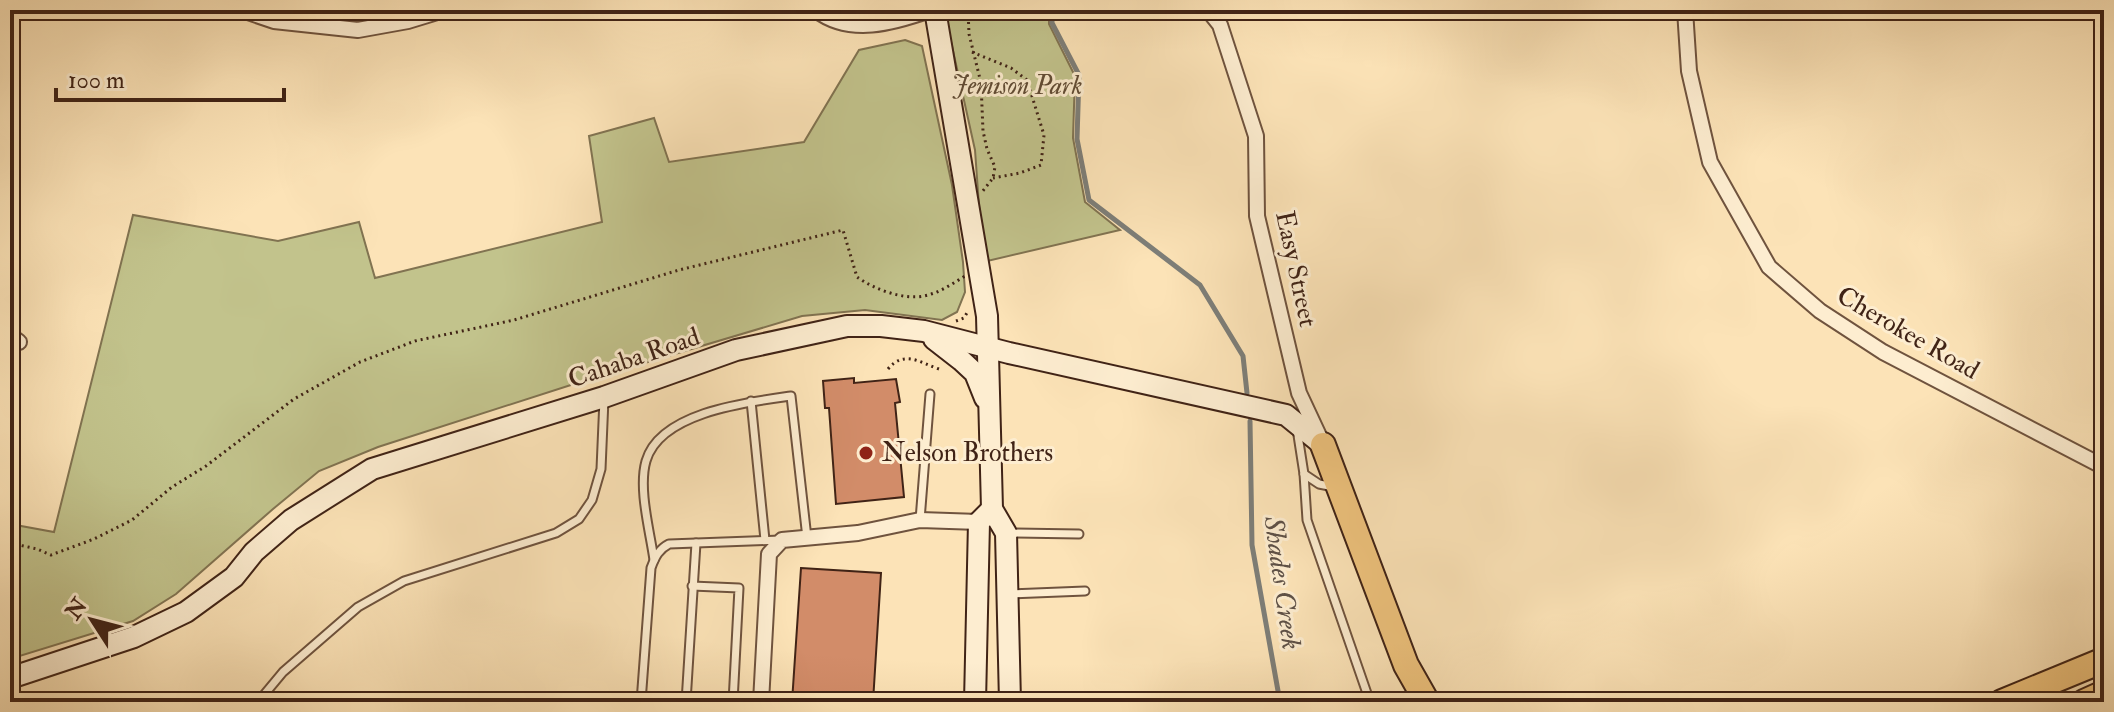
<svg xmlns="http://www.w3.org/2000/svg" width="2114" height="712" font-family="'IM FELL Double Pica',serif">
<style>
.green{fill:#c2c38c;stroke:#817351;stroke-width:2}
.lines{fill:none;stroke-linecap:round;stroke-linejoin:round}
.stream{stroke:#7d7e78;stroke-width:5}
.building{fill:#d28c69;stroke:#402316;stroke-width:2}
.lane-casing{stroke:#6f533e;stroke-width:11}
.street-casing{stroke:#6f533e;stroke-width:18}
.secondary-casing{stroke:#402316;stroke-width:24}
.highway-casing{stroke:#402316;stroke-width:28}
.path{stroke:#402316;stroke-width:3;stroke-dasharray:2 4;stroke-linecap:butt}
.lane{stroke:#fdedd0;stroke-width:7}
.street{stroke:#fdedd0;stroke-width:14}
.secondary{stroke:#fdedd0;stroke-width:20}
.highway{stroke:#eec27c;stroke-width:24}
.poi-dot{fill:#8f2418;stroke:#fdedd0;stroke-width:3}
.labels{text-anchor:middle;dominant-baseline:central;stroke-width:6;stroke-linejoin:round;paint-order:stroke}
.park-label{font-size:26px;font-style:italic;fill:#604b34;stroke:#fdedd0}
.street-label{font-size:26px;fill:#402316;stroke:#fdedd0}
.poi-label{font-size:26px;fill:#402316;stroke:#fdedd0;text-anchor:start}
.water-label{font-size:28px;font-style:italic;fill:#5e5147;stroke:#fdedd0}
</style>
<rect width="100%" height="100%" fill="#fce3b7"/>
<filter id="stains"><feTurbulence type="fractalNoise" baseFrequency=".0025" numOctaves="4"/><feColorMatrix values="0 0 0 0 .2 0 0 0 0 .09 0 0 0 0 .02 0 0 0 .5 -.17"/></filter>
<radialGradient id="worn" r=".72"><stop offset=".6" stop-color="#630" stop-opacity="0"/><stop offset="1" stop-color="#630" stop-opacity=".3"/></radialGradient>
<g class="green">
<polygon points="944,10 1049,10 1049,24 1075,76 1073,138 1085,202 1120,230 983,262 975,150"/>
<polygon points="905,40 922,46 952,185 963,262 965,292 957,312 942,320 865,310 802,316 574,384 378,447 319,471 273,509 176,594 133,621 10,659 10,524 54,532 133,215 278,241 359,222 375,278 602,222 589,136 654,118 669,162 804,142 859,50"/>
</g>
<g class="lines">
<g class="stream">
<polyline points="1052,10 1052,23 1079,75 1077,139 1089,200 1200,285 1243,356 1247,393"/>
<polyline points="1250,421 1252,545 1280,702"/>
</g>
</g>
<g class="building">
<polygon points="854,378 854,383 896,379 900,402 895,403 904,497 836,504 829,408 825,408 823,381"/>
<polygon points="801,568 881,573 873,702 792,702"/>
</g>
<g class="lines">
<defs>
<g id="lane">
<polyline points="751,401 765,540"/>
<polyline points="1297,429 1304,474 1307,520 1370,702"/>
<polyline points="1304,474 1319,484 1334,487"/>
<polyline points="920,520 930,394"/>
<polyline points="1009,533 1079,534"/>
<path d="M 654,560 C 650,531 638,489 646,461 C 660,412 748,402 791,396 L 807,538"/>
<polyline points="692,586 739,588 733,702"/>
<polyline points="1009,594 1085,591"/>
<polyline points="258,702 283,672 358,607 404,581 556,533 579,519 592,500 601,469 604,399"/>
<path d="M 641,702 L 651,568 C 655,557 659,549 669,544 L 780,540"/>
<polyline points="686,702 696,543"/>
</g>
<g id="street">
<polyline points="242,10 274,21 358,30 408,21 444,10"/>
<path d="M 816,10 C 850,36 893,23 930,10"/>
<polyline points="1208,10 1220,25 1256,136 1257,216 1299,393 1320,438"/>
<polyline points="1685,10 1689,71 1710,162 1769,267 1820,311 1883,352 2104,467"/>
<polyline points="10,335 19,342"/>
<polyline points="761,702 769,554 782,540 858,533 920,520 979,522"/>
</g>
<g id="secondary">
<polyline points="935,10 987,316 992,509 1006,533 1010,702"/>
<polyline points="934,339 961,360 975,373 985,398"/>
<polyline points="10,678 134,637 186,612 234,577 254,552 291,520 372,469 604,397 736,350 847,326 881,326 924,331 1009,353 1286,415 1323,445"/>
<polyline points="975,702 979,522 992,509"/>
</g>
<g id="highway">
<polyline points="1323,445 1406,665 1427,702"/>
<polyline points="2002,702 2104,660"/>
<polyline points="2084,702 2104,693"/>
</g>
</defs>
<use href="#lane" class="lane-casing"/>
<use href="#street" class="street-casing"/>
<use href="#secondary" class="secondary-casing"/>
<use href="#highway" class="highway-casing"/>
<g class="path">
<polyline points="968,10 969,34 981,83 983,131 987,149 995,167 993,178 982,192"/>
<polyline points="972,52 1011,68 1027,80 1044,135 1041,165 1020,173 993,178"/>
<polyline points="956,321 964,318 968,311"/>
<path d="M 888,369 C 904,350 919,362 939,369 L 942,368"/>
<path d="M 10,543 L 37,549 L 51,555 L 94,539 L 132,520 L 172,487 L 206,466 L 294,399 L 360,362 L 415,341 L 514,320 L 679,270 L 843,230 L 857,277 C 874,289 902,300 924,296 C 939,293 952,284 965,276"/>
</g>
<use href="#lane" class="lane"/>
<use href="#street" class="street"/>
<use href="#secondary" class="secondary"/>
<use href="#highway" class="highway"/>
</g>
<circle class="poi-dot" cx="866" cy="453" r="8"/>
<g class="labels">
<g class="park-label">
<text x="1017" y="86">Jemison Park</text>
</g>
<g class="street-label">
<text transform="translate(1296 269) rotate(78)">Easy Street</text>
<text transform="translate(1908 333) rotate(30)">Cherokee Road</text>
<text transform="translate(634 358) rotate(-19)">Cahaba Road</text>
</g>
<g class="poi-label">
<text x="882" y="453">Nelson Brothers</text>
</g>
<g class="water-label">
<text transform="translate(1282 583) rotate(82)">Shades Creek</text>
</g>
</g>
<rect width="2114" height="712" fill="none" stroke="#fce3b7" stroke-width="40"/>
<rect x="12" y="12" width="2090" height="688" fill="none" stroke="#402316" stroke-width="4"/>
<rect x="20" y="20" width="2074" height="672" fill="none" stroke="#402316" stroke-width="2"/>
<g transform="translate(92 620) rotate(306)" stroke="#fdedd0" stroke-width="6" paint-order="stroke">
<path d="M0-6L14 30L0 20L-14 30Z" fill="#402316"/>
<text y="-12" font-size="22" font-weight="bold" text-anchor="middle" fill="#402316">N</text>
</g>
<path d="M56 88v12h228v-12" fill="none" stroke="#402316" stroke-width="4"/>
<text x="68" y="88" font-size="24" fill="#402316" stroke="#fdedd0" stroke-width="6" paint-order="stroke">100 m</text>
<rect width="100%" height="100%" filter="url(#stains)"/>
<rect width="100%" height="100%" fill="url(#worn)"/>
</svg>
